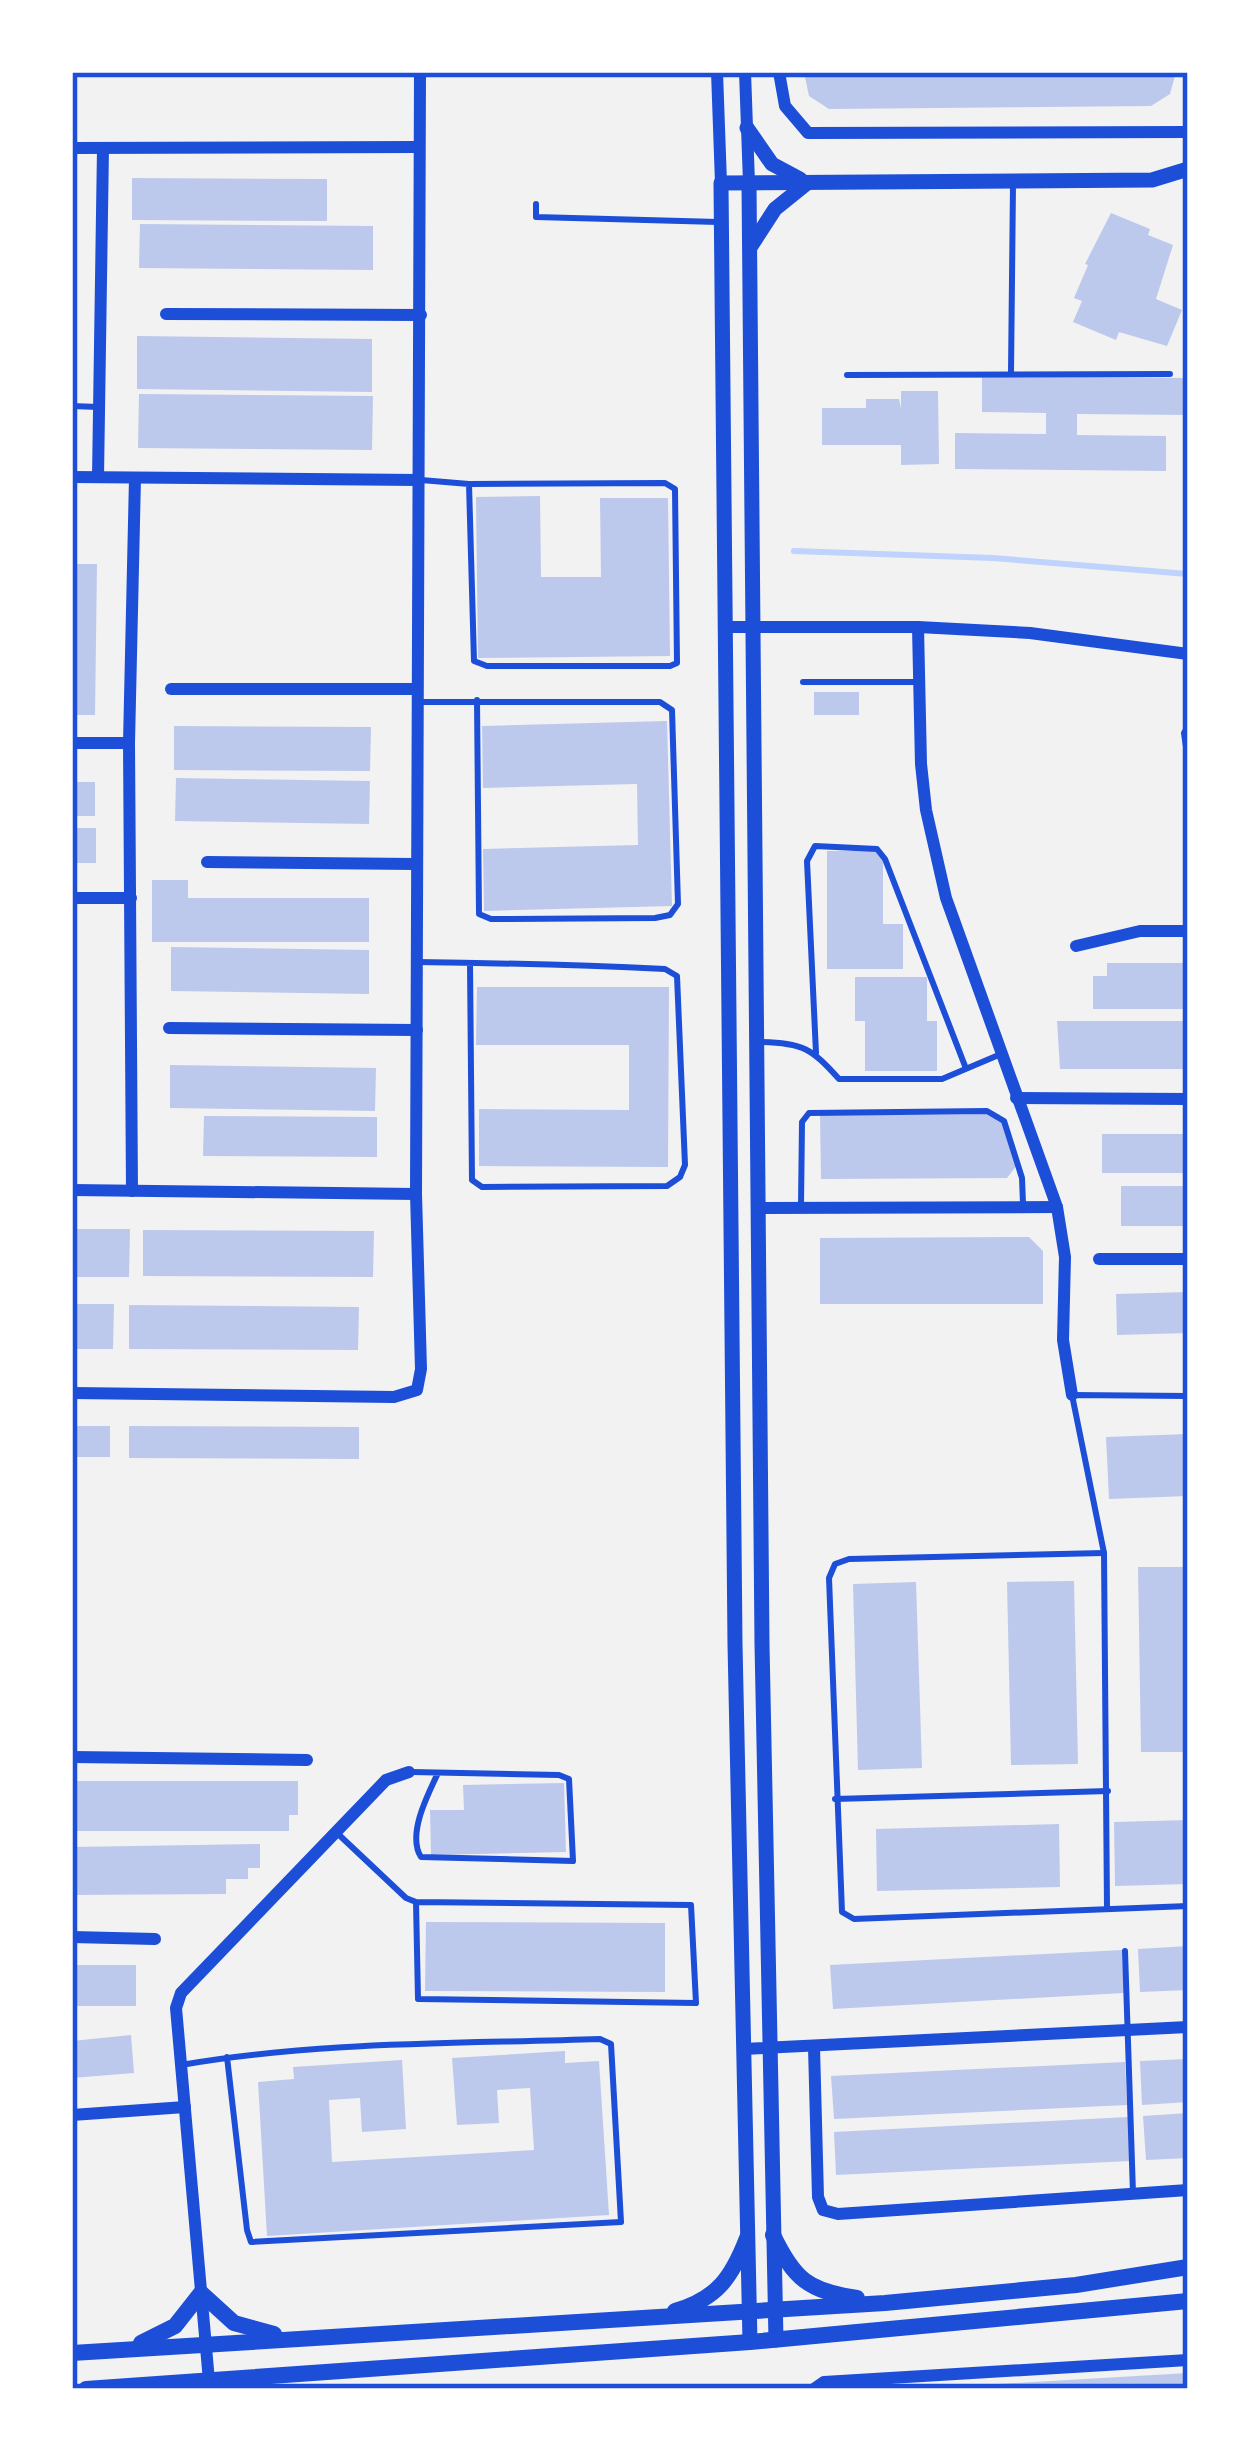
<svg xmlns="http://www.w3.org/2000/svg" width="1260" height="2461" font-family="'Work Sans',sans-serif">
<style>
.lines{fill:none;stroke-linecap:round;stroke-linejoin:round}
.stream{stroke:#bfd3fe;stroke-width:6}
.building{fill:#bdc9ec}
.service{stroke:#1d4ed8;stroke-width:6}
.minor{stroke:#1d4ed8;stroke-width:12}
.tertiary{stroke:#1d4ed8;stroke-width:15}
.secondary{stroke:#1d4ed8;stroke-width:16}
.neatline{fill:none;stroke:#1d4ed8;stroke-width:4.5}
</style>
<rect width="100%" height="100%" fill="#f2f2f2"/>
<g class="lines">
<polyline class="stream" points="794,551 993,558 1188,574"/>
</g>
<g class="building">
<polygon points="804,72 1176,72 1170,94 1151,106 829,109 809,96"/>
<polygon points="132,178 327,179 327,221 132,220"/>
<polygon points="1111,213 1150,229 1148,235 1173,245 1156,299 1182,310 1167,346 1119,332 1116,340 1073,322 1082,301 1074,298 1088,265 1085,264"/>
<polygon points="140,224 373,226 373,270 139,268"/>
<polygon points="137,336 372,339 372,392 137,389"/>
<polygon points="982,376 1188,378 1188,415 1077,414 1077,435 1166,436 1166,471 955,469 955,433 1046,434 1046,413 982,412"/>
<polygon points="901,391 938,391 939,464 901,465 901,445 822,445 822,408 866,408 866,399 899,399 901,408"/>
<polygon points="139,394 373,396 372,450 138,448"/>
<polygon points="540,496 541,577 601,577 600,498 668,498 670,656 478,658 476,497"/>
<polygon points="72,564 97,564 95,715 72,715"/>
<rect x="814" y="692" width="45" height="23"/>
<polygon points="667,721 672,906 484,911 483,849 638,845 637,784 483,788 482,726"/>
<polygon points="174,726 371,727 370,771 174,770"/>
<polygon points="176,778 370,781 369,824 175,821"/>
<rect x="72" y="782" width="23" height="34"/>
<rect x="72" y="828" width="24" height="35"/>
<polygon points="827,851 883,851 883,924 903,924 903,969 827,969"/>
<polygon points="152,880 188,880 188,898 369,898 369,942 152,942"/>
<polygon points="171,947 369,950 369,994 171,991"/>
<polygon points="1107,963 1188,963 1188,1009 1093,1009 1093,976 1107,976"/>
<polygon points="855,977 927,977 927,1021 937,1021 937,1071 865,1071 865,1021 855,1021"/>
<polygon points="477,987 669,987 668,1167 479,1166 479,1109 629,1110 629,1045 476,1045"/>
<polygon points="1057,1021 1188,1021 1188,1069 1060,1069"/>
<polygon points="170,1065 376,1068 375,1111 170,1108"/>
<polygon points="999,1114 1017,1165 1007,1178 821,1179 820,1115"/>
<polygon points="204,1116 377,1117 377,1157 203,1156"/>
<rect x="1102" y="1134" width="86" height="39"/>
<rect x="1121" y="1186" width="67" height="40"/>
<polygon points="72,1229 130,1229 129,1277 72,1277"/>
<polygon points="143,1230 374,1231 373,1277 143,1276"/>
<polygon points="1029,1237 1043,1251 1043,1304 820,1304 820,1238"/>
<polygon points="1188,1292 1188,1333 1117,1335 1116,1294"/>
<polygon points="72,1304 114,1304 113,1349 72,1349"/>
<polygon points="129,1305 359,1307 358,1350 129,1349"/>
<rect x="72" y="1426" width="38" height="31"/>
<polygon points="129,1426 359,1427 359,1459 129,1458"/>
<polygon points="1188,1434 1188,1496 1109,1499 1106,1437"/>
<polygon points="1138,1567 1188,1567 1188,1752 1141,1752"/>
<polygon points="1074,1581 1078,1764 1011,1765 1007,1582"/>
<polygon points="916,1582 922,1768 858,1770 853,1584"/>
<polygon points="72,1781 298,1781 298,1815 289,1815 289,1831 72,1831"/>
<polygon points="564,1783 566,1852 431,1855 430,1810 464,1810 463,1785"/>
<polygon points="1188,1820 1188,1884 1115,1886 1114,1822"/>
<polygon points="1059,1824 1060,1887 877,1891 876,1829"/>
<polygon points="260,1844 260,1868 248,1868 248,1879 226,1879 226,1894 72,1895 72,1847"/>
<polygon points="426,1922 665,1923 665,1992 425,1991"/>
<polygon points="1188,1946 1188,1990 1140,1992 1138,1949"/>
<polygon points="1122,1950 1124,1993 833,2009 830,1965"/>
<rect x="72" y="1965" width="64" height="41"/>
<polygon points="131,2035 134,2073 72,2078 72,2041"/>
<polygon points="565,2051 565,2063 599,2061 609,2215 267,2236 258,2082 294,2079 293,2067 402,2060 406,2129 362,2132 360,2098 329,2100 332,2162 534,2150 530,2088 497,2090 499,2123 457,2125 452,2058"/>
<polygon points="1188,2059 1188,2102 1142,2105 1140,2061"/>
<polygon points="1125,2062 1127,2105 834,2119 831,2076"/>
<polygon points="1188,2113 1188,2158 1146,2160 1143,2116"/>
<polygon points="1128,2117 1130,2161 836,2175 834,2132"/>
<polygon points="1188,2373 1188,2389 979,2389 979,2385"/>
</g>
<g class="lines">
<g class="service">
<polyline points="536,204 536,217 718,222"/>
<polyline points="1011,373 1013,184"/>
<polyline points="847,375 1170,374"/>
<polyline points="72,406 98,407"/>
<polyline points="421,480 469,484 665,483 675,489 677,663 670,666 487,666 474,661 469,484"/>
<polyline points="803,682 919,682"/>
<polyline points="416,702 660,702 672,710 678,904 670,915 655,918 491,919 479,914 477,700"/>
<polyline points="1188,726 1184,733 1188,761"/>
<path d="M 416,962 C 499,963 582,965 665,969 L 677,976 L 685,1165 L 680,1177 L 667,1186 L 482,1187 L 472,1180 L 470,963"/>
<path d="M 761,1042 C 803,1043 811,1048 839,1079 L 942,1079 L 1001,1054"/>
<polyline points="816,1053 807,861 815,846 877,849 885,859 965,1066"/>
<polyline points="801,1205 802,1122 809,1113 987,1111 1004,1121 1022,1178 1023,1204"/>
<polyline points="1104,1553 849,1559 835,1564 829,1578 842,1912 854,1919 1188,1906"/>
<path d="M 412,1772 L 559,1775 L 569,1779 L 573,1861 L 421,1857 C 407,1835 427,1796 438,1773"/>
<polyline points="835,1799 1108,1791"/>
<polyline points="337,1833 406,1898 416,1902 691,1905 696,2003 418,1999 416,1902"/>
<polyline points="1107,1908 1104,1553 1072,1395 1188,1396"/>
<polyline points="1125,1951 1133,2193"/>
<path d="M 181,2065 C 320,2041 460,2044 600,2039 L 611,2044 L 621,2222 L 251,2242 L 247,2230 L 227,2057"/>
</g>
<g class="minor">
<polyline points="717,72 721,183"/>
<polyline points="745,72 749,183"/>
<polyline points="779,72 785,106 808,133 1188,132"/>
<polyline points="72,148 417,147"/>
<polyline points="166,314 421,315"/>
<polyline points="72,477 418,480"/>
<polyline points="98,477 103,148"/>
<polyline points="726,627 918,627 1030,633 1188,654"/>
<polyline points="918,627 921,764 926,810 946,898 1057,1207 1065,1257 1063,1340 1072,1395"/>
<polyline points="171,689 416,689"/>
<polyline points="72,743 129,743"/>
<polyline points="207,862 415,864"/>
<polyline points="72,898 131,898"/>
<polyline points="1076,946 1140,931 1188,931"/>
<polyline points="169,1028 417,1030"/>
<polyline points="1016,1098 1188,1099"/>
<polyline points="72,1190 416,1194"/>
<polyline points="132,1191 129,743 135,478"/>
<polyline points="758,1208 1057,1207"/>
<polyline points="1099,1259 1188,1259"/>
<polyline points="72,1393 394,1397 417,1390 421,1369 416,1194 420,72"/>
<polyline points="72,1757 307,1760"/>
<polyline points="72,1937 155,1939"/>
<polyline points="814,2047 818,2197 823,2210 838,2214 1188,2190"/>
<polyline points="743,2049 1188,2027"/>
<polyline points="72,2115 185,2107"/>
<polyline points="209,2381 176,2008 181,1993 386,1780 409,1772"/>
<polyline points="814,2389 824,2382 1188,2360"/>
</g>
<g class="tertiary">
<polyline points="747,128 772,164 800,179"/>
<polyline points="749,183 762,1644 776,2340"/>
<polyline points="751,246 775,209 806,184"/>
<polyline points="750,2342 735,1644 721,183 1152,180 1188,169"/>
</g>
<g class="secondary">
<path d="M 773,2235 C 794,2279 808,2291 857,2298"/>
<path d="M 675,2311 C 717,2299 732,2277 747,2238"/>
<polyline points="141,2343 175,2326 201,2293 234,2323 274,2334"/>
<polyline points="72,2353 885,2303 1076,2285 1188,2267"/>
<polyline points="86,2389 750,2342 1188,2301"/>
</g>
</g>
<rect width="1260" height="2461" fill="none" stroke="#ffffff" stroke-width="150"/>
<rect x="75" y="75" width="1110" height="2311" class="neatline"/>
</svg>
